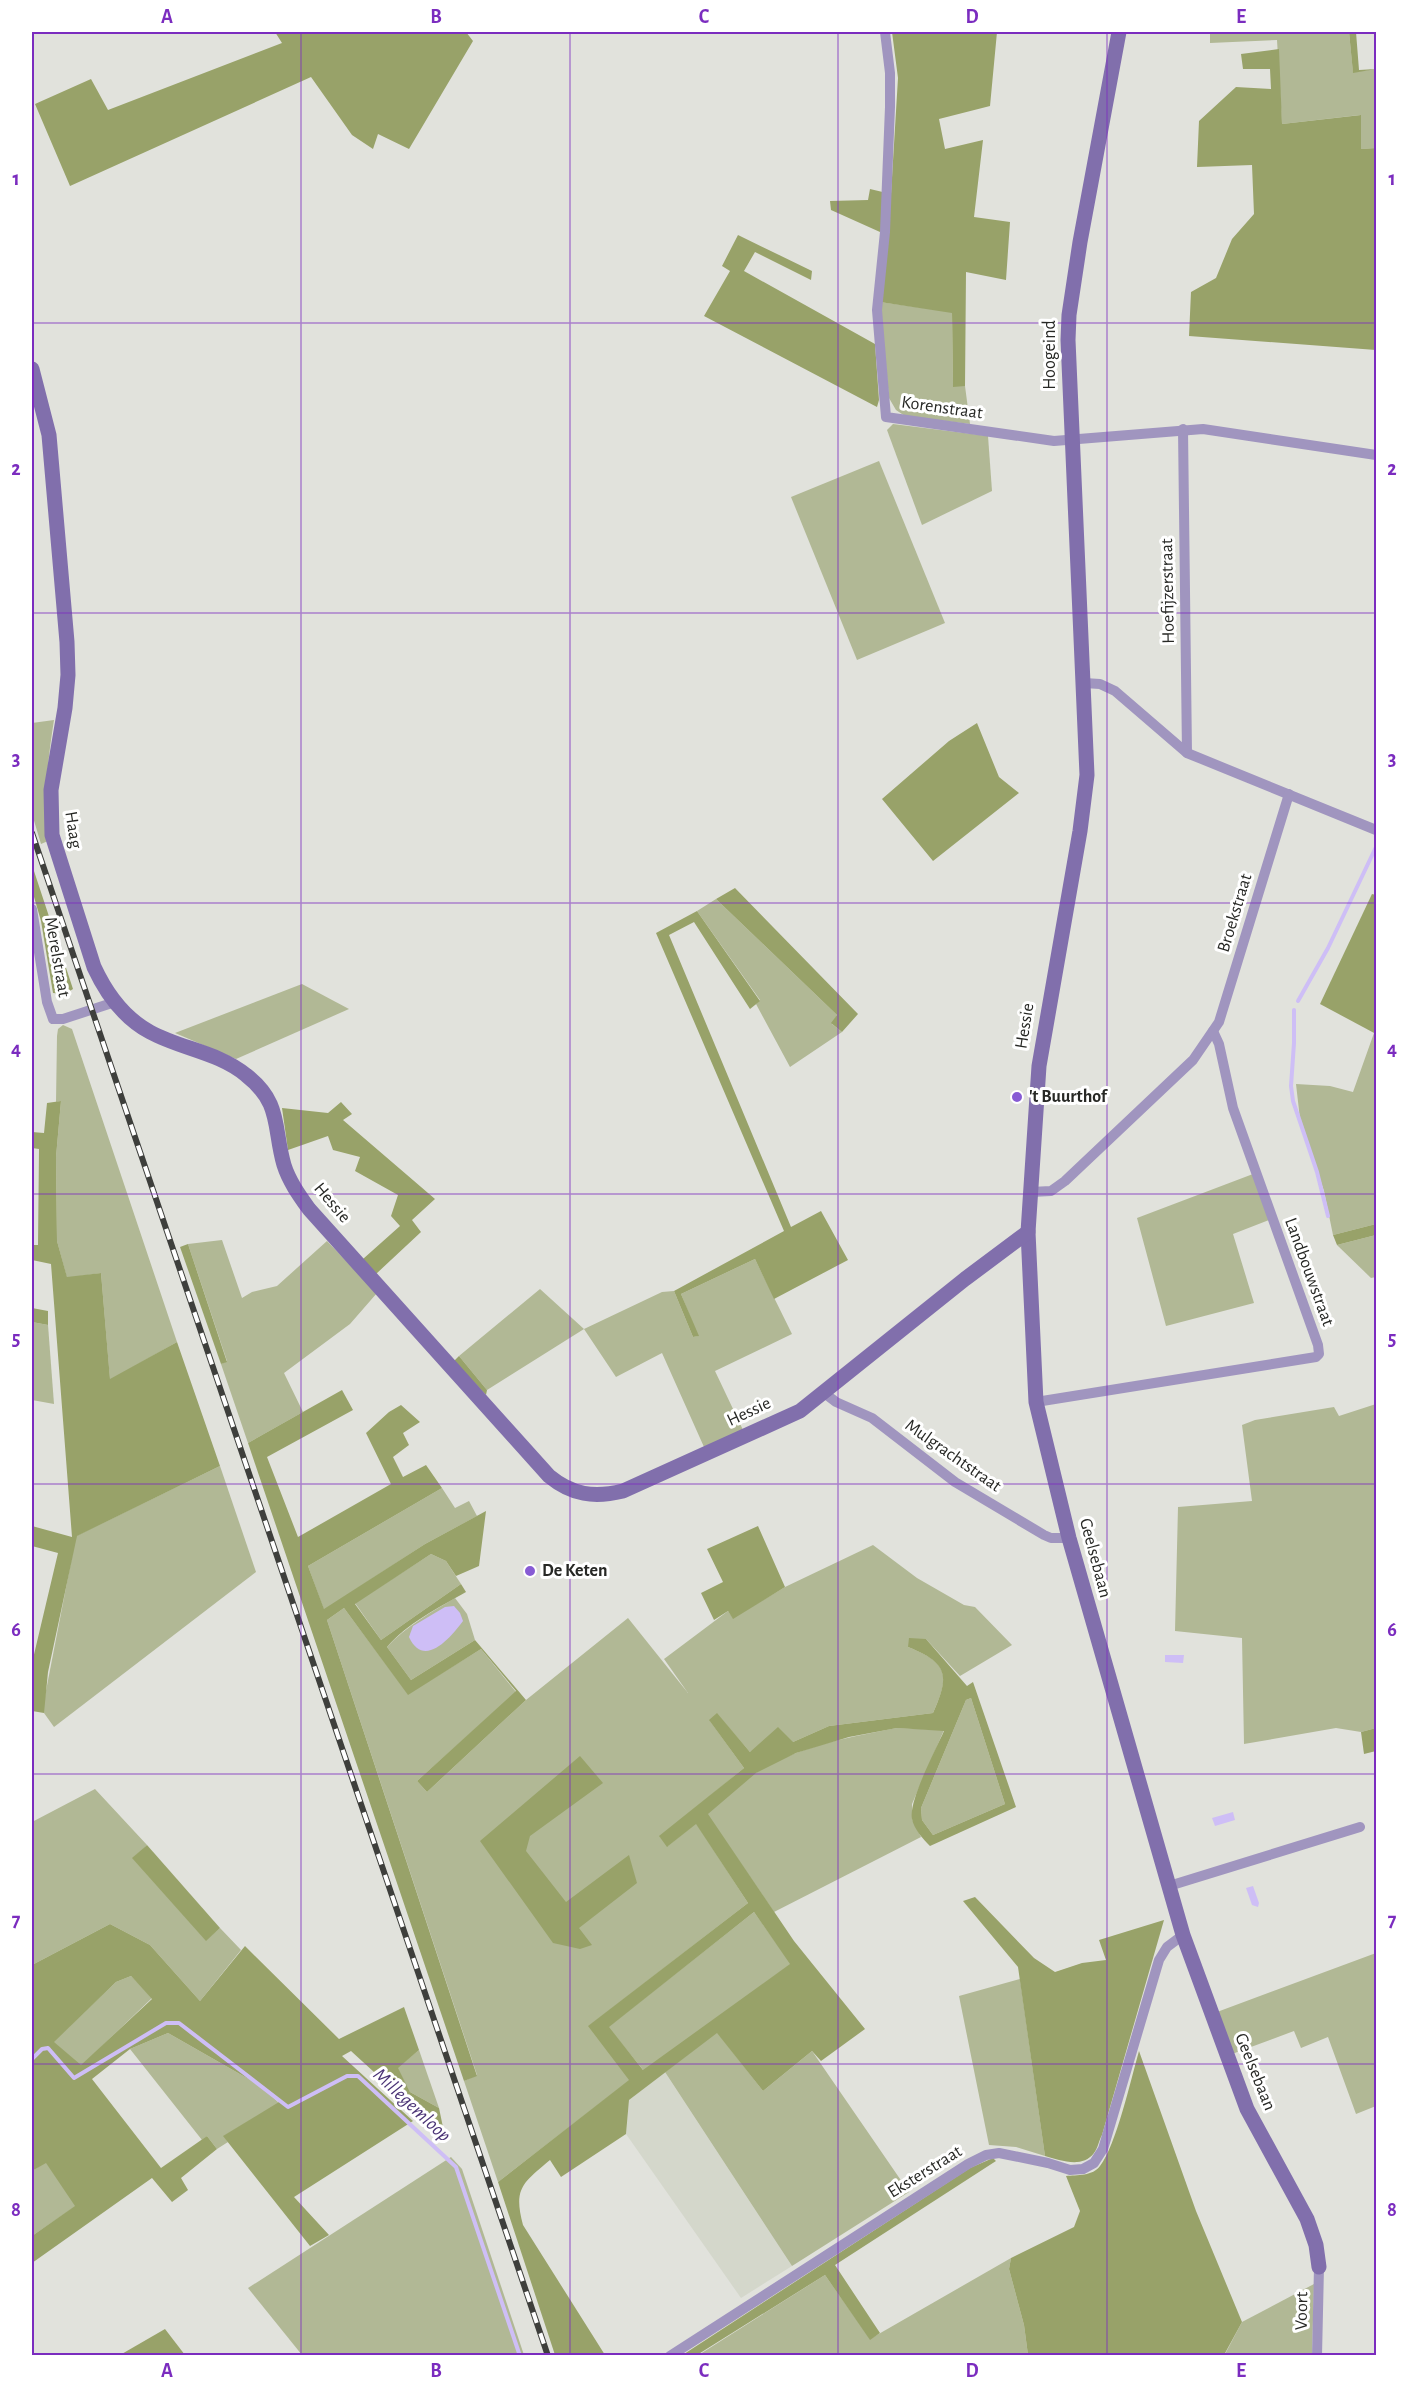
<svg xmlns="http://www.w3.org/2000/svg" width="1408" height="2387" font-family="'Alegreya Sans',sans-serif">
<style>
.built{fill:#d4d7cb}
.green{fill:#b1b895}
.forest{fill:#98a269;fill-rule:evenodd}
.water{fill:#cebef6}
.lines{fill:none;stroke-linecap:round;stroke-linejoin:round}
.stream{stroke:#cebef6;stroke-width:4}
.street{stroke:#a095bf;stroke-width:10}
.secondary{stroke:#816fac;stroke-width:15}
.rail-casing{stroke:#3e3f3c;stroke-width:6}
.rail{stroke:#fff;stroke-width:4;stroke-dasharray:11;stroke-linecap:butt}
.grid{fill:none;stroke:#7b2cbf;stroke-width:1.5;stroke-opacity:0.55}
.poi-dot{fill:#875bd4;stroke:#fff;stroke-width:2}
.labels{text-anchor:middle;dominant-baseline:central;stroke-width:6;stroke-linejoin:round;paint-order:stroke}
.street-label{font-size:18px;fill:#272825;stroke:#fff}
.poi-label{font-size:18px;font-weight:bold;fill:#272825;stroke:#fff;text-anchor:start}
.water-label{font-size:20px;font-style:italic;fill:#4b3476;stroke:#fff}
.neatline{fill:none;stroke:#7b2cbf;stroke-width:2}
.grid-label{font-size:20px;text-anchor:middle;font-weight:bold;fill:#7b2cbf}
</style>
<rect width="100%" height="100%" fill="#e1e2dc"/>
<polygon class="built" points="665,2072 792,2266 741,2298 626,2134 629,2100"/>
<g class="green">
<polygon points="1210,32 1349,32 1353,72 1376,69 1376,148 1361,149 1360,115 1282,124 1277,40 1210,43"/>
<polygon points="880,302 952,312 953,386 965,386 970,424 905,416 896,410 889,398"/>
<polygon points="893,424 988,436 992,491 922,525 887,430"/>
<polygon points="879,461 945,623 857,660 791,497"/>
<path d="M 54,720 C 47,764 44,797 48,841 L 41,844 L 32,814 L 32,723 Z"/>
<polygon points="716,899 837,1015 832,1024 842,1032 790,1067 756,1004 760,1000 697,911"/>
<polygon points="302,984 349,1009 236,1059 175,1033"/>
<polygon points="63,1025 72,1029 177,1342 110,1380 101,1273 67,1278 57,1241 56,1157 61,1101 56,1102 57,1036 58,1029"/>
<polygon points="1374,1033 1376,1034 1376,1224 1333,1235 1324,1191 1300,1119 1296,1084 1330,1086 1353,1092"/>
<polygon points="1253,1174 1269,1220 1233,1234 1254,1303 1166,1326 1137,1218"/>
<polygon points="1376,1235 1376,1277 1371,1278 1337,1245"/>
<polygon points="222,1240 242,1298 252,1292 277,1286 327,1241 377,1293 350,1324 284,1373 303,1412 248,1443 221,1364 227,1361 188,1244"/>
<polygon points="755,1259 792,1334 715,1371 743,1430 704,1447 662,1353 616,1377 584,1329 487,1390 459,1356 540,1289 584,1329 662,1292 674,1291 693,1337 698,1336 681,1294"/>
<polygon points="32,1322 48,1325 54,1404 32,1400"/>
<polygon points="1376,1404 1376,1728 1361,1732 1336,1728 1244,1744 1242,1638 1175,1631 1178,1507 1252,1501 1242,1425 1255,1420 1334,1407 1339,1416"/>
<polygon points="220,1466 256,1572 54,1727 44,1713 44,1701 76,1536"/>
<polygon points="442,1488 455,1508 469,1501 477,1516 425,1544 324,1610 308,1566"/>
<path d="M 873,1545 L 917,1578 L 964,1605 L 975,1607 L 1012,1645 L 960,1676 L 926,1639 L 908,1647 C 949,1663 950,1675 933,1713 L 829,1726 L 793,1742 L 750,1752 L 717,1714 L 710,1721 L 744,1768 L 660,1837 L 668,1846 L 696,1823 L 748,1903 L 589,2026 L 630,2080 L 498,2182 L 464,2081 L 477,2075 L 327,1620 L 344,1608 L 408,1694 L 481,1649 L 516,1692 L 417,1781 L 427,1792 L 526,1700 L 628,1618 L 688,1693 L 664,1659 L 728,1611 L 733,1618 L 785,1587 Z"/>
<polygon points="431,1554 446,1561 461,1584 381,1640 355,1603"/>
<path d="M 455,1598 L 467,1614 L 475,1640 L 411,1680 L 387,1647 C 406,1626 432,1612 455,1598 Z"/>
<polygon points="971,1698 1005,1804 933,1835 922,1820 921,1808 966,1700"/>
<path d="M 897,1728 L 944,1730 L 912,1804 L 912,1819 L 921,1837 L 774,1912 L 707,1814 C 723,1800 739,1783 757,1772 C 799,1746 850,1737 897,1728 Z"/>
<polygon points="95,1789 147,1845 133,1858 206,1940 220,1928 241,1950 200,2001 150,1945 110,1924 32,1965 32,1822"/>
<polygon points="754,1912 791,1964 644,2071 608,2027"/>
<polygon points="1376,1953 1376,2106 1356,2114 1328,2037 1301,2048 1294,2031 1232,2054 1217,2012"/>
<polygon points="131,1976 152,1998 81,2066 53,2042 116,1982"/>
<polygon points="1020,1979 1045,2156 1016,2147 989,2145 959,1996"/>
<polygon points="717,2032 763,2091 812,2051 909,2192 792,2266 665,2072"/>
<polygon points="168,2033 261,2086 279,2103 224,2136 228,2142 217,2149 207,2136 202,2140 130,2049"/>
<polygon points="419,2050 439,2108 410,2092 397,2068"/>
<polygon points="451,2157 462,2169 524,2355 302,2355 248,2288"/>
<polygon points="46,2162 76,2206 32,2236 32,2171"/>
<polygon points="1011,2258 1009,2269 1024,2325 1028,2355 697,2356 825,2275 870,2339"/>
<polygon points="1314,2284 1312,2355 1224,2356 1242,2322"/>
</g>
<g class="forest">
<polygon points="275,32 466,32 473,41 409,149 378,134 373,149 352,135 311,77 70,186 35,104 91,79 108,110 282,43"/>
<polygon points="892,32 997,32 990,106 939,119 945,149 983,140 974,217 1010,222 1006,280 966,272 965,386 953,387 952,313 880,302 880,232 831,210 830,201 868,200 870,189 891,194 898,78"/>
<polygon points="1349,32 1356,32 1359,70 1376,69 1353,73"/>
<polygon points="1279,49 1282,124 1361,115 1361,149 1376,148 1376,350 1189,336 1191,292 1216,278 1232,239 1254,214 1252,165 1197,167 1199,121 1236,87 1271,89 1270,69 1243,69 1241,54"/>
<polygon points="738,235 812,271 811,280 755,252 744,271 875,344 879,400 877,407 704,316 730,271 722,266"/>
<polygon points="977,723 999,777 1019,793 933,861 882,799 949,741"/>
<polygon points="32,865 73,989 65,994 53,993 41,921 32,890"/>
<polygon points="735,888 858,1014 842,1032 831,1023 837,1015 716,899"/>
<polygon points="1372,894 1376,895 1376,1034 1320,1004"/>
<polygon points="697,911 760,1001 750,1009 694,922 669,935 791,1227 821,1211 848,1260 774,1299 755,1259 681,1294 699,1336 693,1337 674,1291 784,1231 656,933"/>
<polygon points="61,1101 56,1157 57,1241 67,1277 101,1273 110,1379 177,1342 220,1466 77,1536 48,1672 44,1713 32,1711 32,1663 58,1553 32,1546 32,1526 72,1537 51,1264 32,1260 32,1245 38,1245 39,1149 32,1148 32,1132 44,1133 47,1103"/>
<polygon points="341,1102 352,1114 343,1120 435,1199 412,1220 421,1232 376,1274 363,1259 400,1226 391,1216 398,1195 355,1171 360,1157 333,1150 328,1136 288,1150 282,1108 328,1113"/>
<polygon points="1376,1224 1376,1235 1337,1245 1333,1235"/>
<polygon points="188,1244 227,1362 221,1364 180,1247"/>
<polygon points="32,1308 48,1311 48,1325 32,1322"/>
<polygon points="459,1356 487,1390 486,1395 454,1361"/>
<path d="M 342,1390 L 353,1410 L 267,1457 L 298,1537 L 391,1484 L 366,1433 L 389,1412 L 401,1405 L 420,1422 L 403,1433 L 409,1445 L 393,1457 L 403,1477 L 426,1465 L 442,1488 L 308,1566 L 324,1609 L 425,1544 L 486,1511 L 479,1566 L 456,1576 L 446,1561 L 431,1554 L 355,1604 L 381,1640 L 461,1584 L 466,1592 C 441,1606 405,1625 387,1647 L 411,1680 L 475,1640 L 526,1700 L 427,1792 L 417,1781 L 516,1691 L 481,1649 L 408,1695 L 344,1608 L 327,1620 L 477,2076 L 464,2081 L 248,1443 Z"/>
<polygon points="758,1526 785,1587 733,1619 728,1611 714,1620 701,1593 723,1582 707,1549"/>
<path d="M 909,1638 L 926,1639 L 967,1686 L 973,1682 L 1016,1807 L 930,1846 C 923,1839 914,1829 912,1819 C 908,1802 936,1749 944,1731 L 897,1728 L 849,1737 L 796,1753 L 756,1773 L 708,1814 L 794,1941 L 865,2029 L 821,2061 L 812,2051 L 763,2091 L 717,2033 L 629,2100 L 626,2134 L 561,2177 L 550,2160 C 523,2183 513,2188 523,2225 L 605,2355 L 555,2355 L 498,2182 L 629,2080 L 588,2026 L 748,1903 L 696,1824 L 667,1847 L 659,1836 L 744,1768 L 709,1720 L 717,1713 L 750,1752 L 778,1727 L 793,1742 L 829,1726 L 933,1713 C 950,1675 948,1663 908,1647 ZM 971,1698 L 1005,1804 L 933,1835 L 922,1820 L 921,1808 L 966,1700 ZM 754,1912 L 790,1964 L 643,2070 L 609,2027 Z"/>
<polygon points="1376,1728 1376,1751 1364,1754 1361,1732"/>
<polygon points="580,1756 603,1783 530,1836 526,1851 566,1902 629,1855 637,1883 579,1928 592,1945 580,1949 553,1943 480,1841"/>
<polygon points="147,1845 220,1928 206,1941 132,1858"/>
<path d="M 975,1897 L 1034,1958 L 1055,1972 L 1082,1963 L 1106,1960 L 1099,1940 L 1164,1920 L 1102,2135 C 1099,2140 1098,2148 1094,2153 C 1082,2169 1060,2160 1045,2156 L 1018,1967 L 963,1901 Z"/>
<path d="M 110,1924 L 150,1945 L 200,2001 L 245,1946 L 339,2039 L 404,2007 L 419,2050 L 398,2068 L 410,2092 L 439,2108 L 445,2137 L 351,2051 L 342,2056 L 413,2121 L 294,2197 L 329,2235 L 310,2246 L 223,2136 L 279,2102 L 261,2086 L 168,2033 L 130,2049 L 92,2079 L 161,2168 L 207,2136 L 217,2149 L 181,2178 L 188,2190 L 172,2202 L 152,2178 L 32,2263 L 32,2236 L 75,2206 L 46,2163 L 32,2171 L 32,1965 ZM 131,1976 L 152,1999 L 81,2065 L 54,2042 L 116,1982 Z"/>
<path d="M 1139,2051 L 1196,2211 L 1242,2322 L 1224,2355 L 1028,2355 L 1024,2325 L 1009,2269 L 1011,2258 L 1074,2227 L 1080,2211 L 1066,2176 C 1077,2175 1093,2176 1100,2166 C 1116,2146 1131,2079 1139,2051 Z"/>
<polygon points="993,2158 996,2161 835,2265 880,2333 870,2340 825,2275 697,2355 681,2356 970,2168"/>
<polygon points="165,2329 185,2355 120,2355"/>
</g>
<g class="water">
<path d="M 454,1606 L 460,1613 L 463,1621 C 452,1636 424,1670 409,1637 L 413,1626 L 445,1607 Z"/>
<polygon points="1165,1655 1184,1655 1183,1663 1165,1662"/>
<polygon points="1233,1812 1235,1820 1215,1826 1212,1818"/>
<polygon points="1253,1886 1259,1903 1258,1907 1252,1905 1246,1888"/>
</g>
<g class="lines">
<g class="stream">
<polyline points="1298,1001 1328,948 1376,847"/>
<polyline points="1294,1010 1294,1043 1291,1086 1293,1101 1317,1172 1328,1216"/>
<polyline points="32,2059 42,2049 48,2048 74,2078 166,2023 179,2023 288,2107 347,2076 358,2076 456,2167 520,2356"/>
</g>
<g class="street">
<polyline points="885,32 890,73 890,107 885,232 877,310 886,417 1054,441 1203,429 1376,455"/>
<polyline points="1183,429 1187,753"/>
<polyline points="1084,683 1100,684 1115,691 1187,753 1376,830"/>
<polyline points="32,909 47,1002 53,1019 63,1019 115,1002"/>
<polyline points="1031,1192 1051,1191 1065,1181 1193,1060 1219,1022 1289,794"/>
<polyline points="823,1392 836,1402 872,1418 955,1482 1044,1535 1051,1538 1069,1538"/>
<polyline points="1036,1402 1316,1357 1319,1354 1318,1345 1233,1108 1219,1044 1213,1031"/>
<polyline points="1169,1886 1360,1827"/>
<polyline points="670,2356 968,2164 986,2155 999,2153 1048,2163 1070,2170 1083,2169 1094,2163 1103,2149 1159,1960 1167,1947 1183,1935"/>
<polyline points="1317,2356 1319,2267"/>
</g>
<g class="secondary">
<polyline points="1119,32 1080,242 1069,315 1068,340 1087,775 1080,831 1039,1066 1028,1232 1036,1402 1069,1538 1183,1935 1247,2109 1307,2219 1316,2245 1319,2267"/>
<path d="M 32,369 L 49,435 L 67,642 L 68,675 L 65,708 L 51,790 L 52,835 L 94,967 C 106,993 124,1018 150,1032 C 181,1049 218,1052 246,1075 C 282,1103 273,1127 284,1165 C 289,1181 299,1195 309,1209 L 549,1476 C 572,1495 594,1498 623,1491 L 800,1411 L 965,1279 L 1028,1232"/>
</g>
<defs>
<polyline id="rail" points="32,833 548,2356"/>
</defs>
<use href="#rail" class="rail-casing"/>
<use href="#rail" class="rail"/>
</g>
<path class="grid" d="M 301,32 L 301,2356M 570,32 L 570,2356M 838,32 L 838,2356M 1107,32 L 1107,2356M 32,323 L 1376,323M 32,613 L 1376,613M 32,903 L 1376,903M 32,1194 L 1376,1194M 32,1484 L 1376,1484M 32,1774 L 1376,1774M 32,2064 L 1376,2064"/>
<g class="poi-dot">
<circle cx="1017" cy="1097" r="6"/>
<circle cx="530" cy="1571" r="6"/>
</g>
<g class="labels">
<g class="street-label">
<text transform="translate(1050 355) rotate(-90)">Hoogeind</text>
<text transform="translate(942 408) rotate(8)">Korenstraat</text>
<text transform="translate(1168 591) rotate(-91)">Hoefijzerstraat</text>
<text transform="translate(73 830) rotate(81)">Haag</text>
<text transform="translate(1235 913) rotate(-73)">Broekstraat</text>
<text transform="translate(57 957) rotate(80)">Merelstraat</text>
<text transform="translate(1025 1026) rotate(-81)">Hessie</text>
<text transform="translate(332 1203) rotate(50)">Hessie</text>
<text transform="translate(1309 1272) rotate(70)">Landbouwstraat</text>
<text transform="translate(749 1412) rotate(-25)">Hessie</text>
<text transform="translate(953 1456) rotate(35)">Mulgrachtstraat</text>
<text transform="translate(1095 1558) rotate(75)">Geelsebaan</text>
<text transform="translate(1255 2072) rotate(68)">Geelsebaan</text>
<text transform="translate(925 2172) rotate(-32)">Eksterstraat</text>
<text transform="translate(1302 2311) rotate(-89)">Voort</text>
</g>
<g class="poi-label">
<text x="1029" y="1097">'t Buurthof</text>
<text x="542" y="1571">De Keten</text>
</g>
<g class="water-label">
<text transform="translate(412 2105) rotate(43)">Millegemloop</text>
</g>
</g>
<rect width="1408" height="2387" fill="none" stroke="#ffffff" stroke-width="66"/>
<rect x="33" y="33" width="1342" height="2321" class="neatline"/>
<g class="grid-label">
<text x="167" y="23">A</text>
<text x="436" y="23">B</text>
<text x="704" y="23">C</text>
<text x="972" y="23">D</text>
<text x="1241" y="23">E</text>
<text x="16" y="185">1</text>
<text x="1392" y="185">1</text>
<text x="16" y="475">2</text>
<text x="1392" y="475">2</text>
<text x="16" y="765">3</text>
<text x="1392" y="765">3</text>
<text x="16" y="1055">4</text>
<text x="1392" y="1055">4</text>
<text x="16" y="1345">5</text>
<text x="1392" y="1345">5</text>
<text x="16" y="1636">6</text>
<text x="1392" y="1636">6</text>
<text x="16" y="1926">7</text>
<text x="1392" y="1926">7</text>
<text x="16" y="2216">8</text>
<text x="1392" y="2216">8</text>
<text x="167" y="2377">A</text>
<text x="436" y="2377">B</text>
<text x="704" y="2377">C</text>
<text x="972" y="2377">D</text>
<text x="1241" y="2377">E</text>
</g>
</svg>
